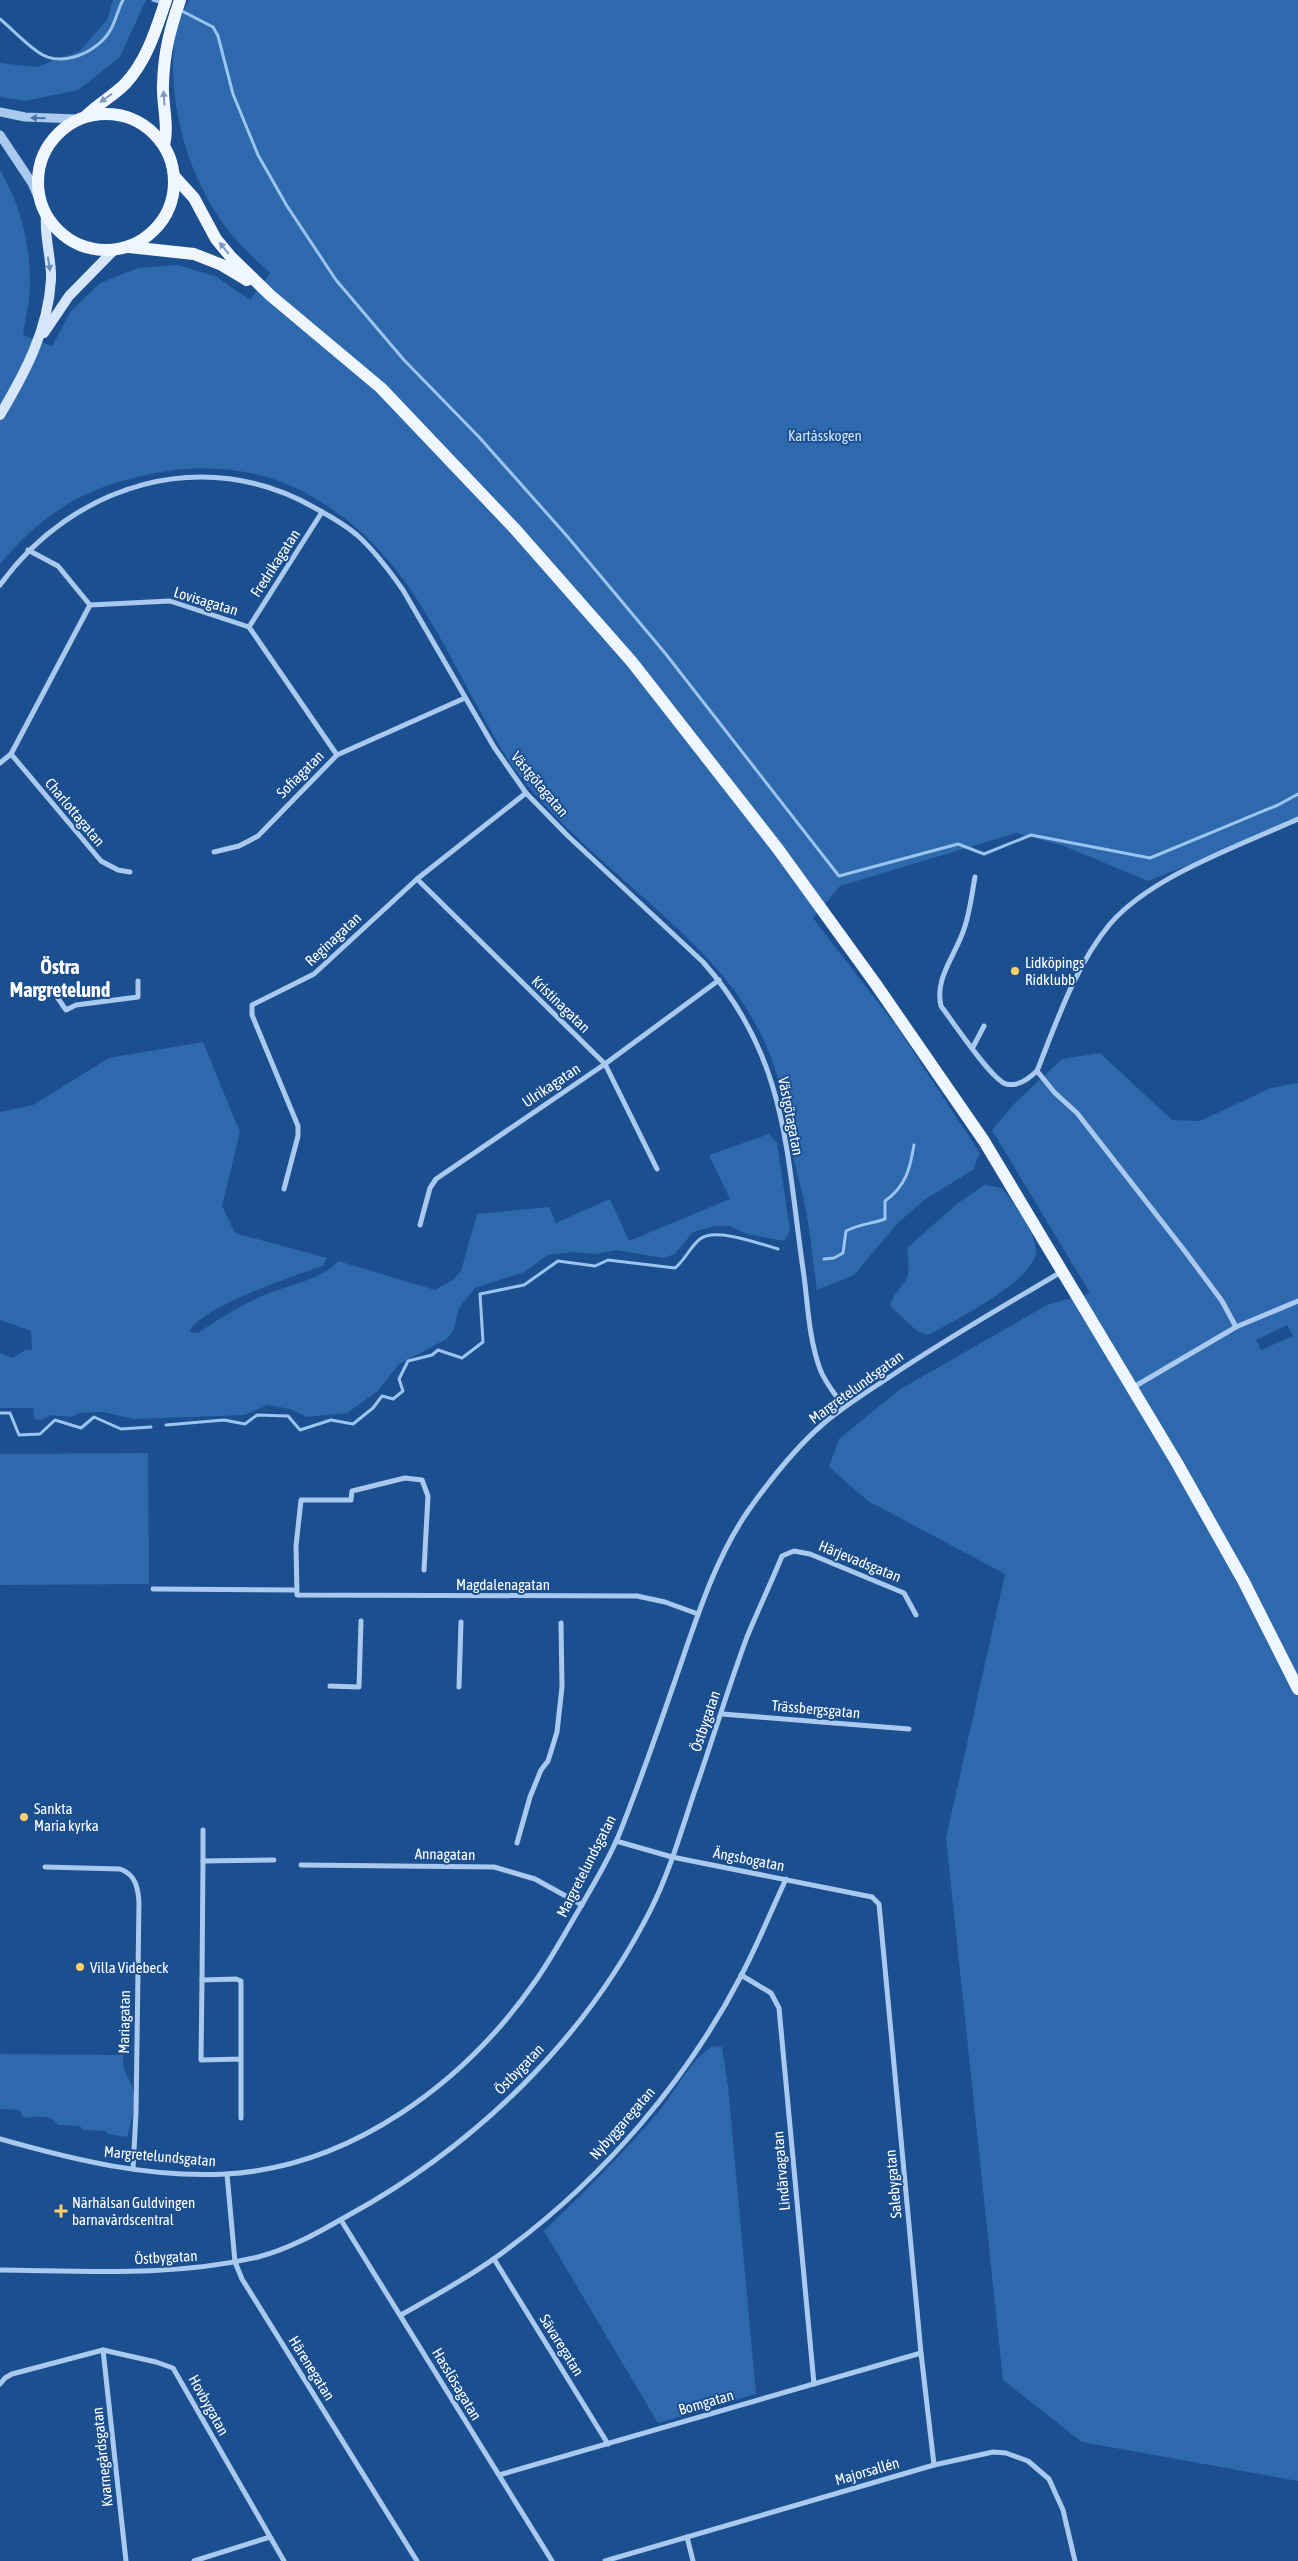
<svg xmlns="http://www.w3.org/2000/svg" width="1298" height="2561" font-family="'Asap Condensed',sans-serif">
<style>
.green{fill:#2e69ad;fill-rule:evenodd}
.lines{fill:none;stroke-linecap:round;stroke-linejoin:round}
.stream{stroke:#9cc4f0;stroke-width:3}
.minor{stroke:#a9c9ee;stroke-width:5}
.tertiary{stroke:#a9c9ee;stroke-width:9}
.secondary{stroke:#d6e6fa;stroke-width:10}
.primary{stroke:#f0f6ff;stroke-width:12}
.oneway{fill:#7b9ac1}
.oneway2{fill:#4674ac}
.oneway3{fill:#668bba}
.poi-dot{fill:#ffd166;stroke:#1b4f8f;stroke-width:2}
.labels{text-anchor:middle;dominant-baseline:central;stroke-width:4;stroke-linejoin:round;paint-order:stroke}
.park-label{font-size:15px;fill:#cfe3fa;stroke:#1b4f8f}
.street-label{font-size:15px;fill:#fff;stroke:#1b4f8f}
.poi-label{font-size:15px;fill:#fff;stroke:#1b4f8f;text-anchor:start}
.district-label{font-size:20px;font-weight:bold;fill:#fff;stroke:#1b4f8f}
</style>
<rect width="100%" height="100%" fill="#1b4f8f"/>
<g class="green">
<polygon points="113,0 146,0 120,57 78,90 25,101 0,97 0,63 36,67 80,51 107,20"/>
<path d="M 189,0 L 1298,0 L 1298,822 L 1148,881 L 1064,846 L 1016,833 L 840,886 L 813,918 L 897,1027 L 980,1153 L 973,1170 L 924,1200 L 898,1223 L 854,1275 L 817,1290 C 813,1264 811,1237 806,1211 C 803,1194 798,1177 794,1160 C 788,1129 785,1099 775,1069 C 762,1028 736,988 706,957 C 645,892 567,840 513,767 C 499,747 488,725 476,704 C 431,621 396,543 309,495 C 264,470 213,463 162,472 C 91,484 46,509 0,564 L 0,170 C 21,205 30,244 30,285 C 30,301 25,319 23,335 L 52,346 L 71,311 L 100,283 L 138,268 L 178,265 L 217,277 L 250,300 L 270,273 C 257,261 244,249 232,235 C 189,184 164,98 176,32 C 178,21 184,10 189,0 Z"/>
<path d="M 203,1042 L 240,1132 L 222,1206 L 234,1231 L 238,1234 L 327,1258 L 323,1266 C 298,1274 196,1309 190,1332 L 198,1333 C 219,1319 239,1306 262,1296 C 286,1285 321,1281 338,1261 L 435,1290 L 454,1279 L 461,1271 L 477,1214 L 549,1207 L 556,1223 L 610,1199 L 629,1241 L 730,1199 L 709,1155 L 769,1134 L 777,1143 L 790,1230 L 785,1241 L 747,1234 L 729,1226 L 715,1226 L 693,1232 L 675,1254 L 663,1258 L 617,1250 L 595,1254 L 574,1252 L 548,1255 L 524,1272 L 475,1288 L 459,1308 L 454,1329 L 447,1339 L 399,1364 L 378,1391 L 347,1413 L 307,1417 L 290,1409 L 268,1405 L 244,1415 L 134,1419 L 103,1412 L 79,1413 L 71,1417 L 51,1415 L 41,1420 L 34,1419 L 33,1408 L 0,1408 L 0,1353 L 13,1358 L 25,1350 L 32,1350 L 31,1331 L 0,1320 L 0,1112 L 33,1105 L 109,1058 Z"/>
<path d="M 1100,1053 L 1172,1120 L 1200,1121 L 1271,1088 L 1298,1083 L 1298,2481 L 1082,2442 L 1003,2380 L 946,1838 L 1005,1574 L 868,1501 L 829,1467 L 839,1439 L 899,1390 L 1047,1305 L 1090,1293 L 992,1130 L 1015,1103 L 1062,1059 ZM 1287,1325 L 1293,1336 L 1261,1350 L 1256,1340 Z"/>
<path d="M 985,1185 L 1002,1188 C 1014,1205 1033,1228 1036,1249 C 1040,1278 952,1322 928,1335 L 917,1331 L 890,1306 C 895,1292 898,1292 905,1281 C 911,1272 908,1259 907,1248 L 958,1203 Z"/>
<polygon points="148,1453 149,1584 0,1585 0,1454"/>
<path d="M 713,2046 L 722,2047 L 728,2086 L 756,2394 L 658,2423 L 544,2231 C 584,2192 624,2153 660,2110 C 677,2089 690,2060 713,2046 Z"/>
<path d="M 0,2054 L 123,2055 C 123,2075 128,2074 133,2089 C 137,2105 131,2123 127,2137 L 108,2134 L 106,2131 L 83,2130 L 80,2126 L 59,2125 C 49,2114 38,2117 24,2118 L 19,2110 L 0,2109 Z"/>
</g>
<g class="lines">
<g class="stream">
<polyline points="153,0 163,3"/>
<polyline points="180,10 213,27 218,36 233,94 258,155 287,206 336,280 404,360 479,437 567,536 665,653 839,876 958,844 984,854 1031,835 1150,858 1278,805 1298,794"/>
<path d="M 0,19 C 13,30 25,43 38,52 C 61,69 99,52 111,29 C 116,20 118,9 123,0"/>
<path d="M 824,1259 L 834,1258 L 843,1253 L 846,1231 C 859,1224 871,1224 885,1219 L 885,1201 C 906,1186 910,1169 914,1145"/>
<polyline points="0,1413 10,1413 19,1435 40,1434 55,1420 81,1428 94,1417 121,1429 151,1427"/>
<path d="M 166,1425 L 224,1420 L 245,1424 L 257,1415 L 288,1416 L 300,1430 L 331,1420 L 353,1424 L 373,1408 L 382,1396 L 393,1399 L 403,1391 L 399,1379 L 408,1361 L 432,1355 L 438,1350 L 462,1358 L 483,1342 L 480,1294 L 524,1285 L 558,1261 L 595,1266 L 608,1260 L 675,1268 C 685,1260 690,1247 700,1239 C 715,1227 760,1244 778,1249"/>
</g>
<g class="minor">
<polyline points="28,550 58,566 90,605"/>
<path d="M 0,585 C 73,484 204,444 315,508 C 330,516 344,524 357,535 C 375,551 389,570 403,590 L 494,747 L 526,793 L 568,836 L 703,962 C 789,1059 786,1155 804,1276 C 808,1307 809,1339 820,1369 C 825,1383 836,1395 844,1407"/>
<polyline points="249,627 322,512"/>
<polyline points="11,754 101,861 118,870 130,872"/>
<polyline points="0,763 11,754 90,605 170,601 249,627 337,755"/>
<polyline points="214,852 239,846 258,836 337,755 465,698"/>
<path d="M 975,877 C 972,893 970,911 965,926 C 957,954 934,977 941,1006 C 953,1022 991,1079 1006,1084 C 1019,1087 1029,1078 1037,1071"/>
<polyline points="417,879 605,1064 657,1169"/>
<polyline points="55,994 66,1010 76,1005 138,997 138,981"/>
<polyline points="973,1047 984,1026"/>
<polyline points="284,1189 298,1136 298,1126 252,1015 252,1005 314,974 417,879 526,793"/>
<polyline points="420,1225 430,1188 436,1179 605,1064 719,980"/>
<path d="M 1236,1327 L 1222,1301 L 1184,1250 L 1077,1113 L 1055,1093 L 1037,1071 C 1057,1021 1075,966 1110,924 C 1151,876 1241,845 1298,819"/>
<polyline points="1132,1388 1236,1327 1298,1301"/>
<polyline points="424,1570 428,1496 422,1480 405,1478 352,1491 351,1500 301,1500 296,1546 297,1595 637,1596 665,1602 698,1614"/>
<polyline points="153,1589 296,1590"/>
<polyline points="330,1686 359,1687 361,1621"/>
<polyline points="459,1687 461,1622"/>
<polyline points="722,1714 909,1729"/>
<polyline points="616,1841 672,1857 872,1897 879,1904 921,2353 934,2465"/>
<polyline points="517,1843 530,1797 541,1770 548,1761 557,1732 562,1687 561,1623"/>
<polyline points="203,1861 203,1830"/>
<polyline points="301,1865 494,1867 535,1879 582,1905"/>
<path d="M 45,1867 L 120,1869 C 135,1874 138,1887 139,1902 L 136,2113 L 133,2169"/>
<polyline points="741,1975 771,1993 779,2008 814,2384"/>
<polyline points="202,1980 203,1861 274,1860"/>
<polyline points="241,2118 241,1981 236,1979 202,1980 201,2060 241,2059"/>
<path d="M 0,2139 C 74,2160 148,2178 226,2174 C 351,2167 464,2083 534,1983 C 549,1962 561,1940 574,1918 C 589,1892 606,1865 618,1837 C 640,1783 659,1727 678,1672 C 697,1617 715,1559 748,1511 C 770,1480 794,1449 823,1424 C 844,1406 868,1391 891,1376 C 946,1339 1004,1306 1061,1272"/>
<polyline points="227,2174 235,2262 242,2279 417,2561"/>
<polyline points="341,2220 552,2561"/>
<polyline points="494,2259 608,2444"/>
<path d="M 0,2270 C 88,2271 172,2277 258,2257 C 290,2249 321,2231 349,2215 C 476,2145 585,2040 651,1909 C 669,1873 681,1832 694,1793 C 712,1742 728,1688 747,1637 C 758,1610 771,1583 782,1556 L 794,1551 L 810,1554 L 904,1593 L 916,1615"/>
<path d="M 401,2315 C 438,2294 476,2273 510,2247 C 604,2177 687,2080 741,1976 C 758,1944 771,1911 786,1879"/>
<polyline points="103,2350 126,2561"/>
<polyline points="0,2384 5,2378 12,2374 103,2350 156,2362 173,2368 284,2561"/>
<polyline points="499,2475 921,2353"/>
<polyline points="687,2537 693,2561"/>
<polyline points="194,2561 270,2537"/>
<polyline points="605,2561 934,2465 993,2452 1006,2453 1028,2461 1049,2479 1063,2510 1075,2561"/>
</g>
<g class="tertiary">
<polyline points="0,112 25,117 77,119"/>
<polyline points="0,135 32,183 39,199"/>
</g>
<g class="secondary">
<polyline points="44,333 69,296 114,250"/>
<path d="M 0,415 C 25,373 48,330 51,280 C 52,259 44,238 46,215"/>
</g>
<g class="primary">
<circle cx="106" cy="182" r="68"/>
<path d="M 86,116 C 98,104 113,96 125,84 C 147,61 156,29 166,0"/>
<path d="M 164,146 C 169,124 162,105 163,84 C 164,52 170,29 180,0"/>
<polyline points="174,176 194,198 216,239 231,257 270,295 381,388 515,529 632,662 778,849 875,983 984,1141 1177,1463 1244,1582 1298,1689"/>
<polyline points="129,247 194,254 222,265 247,280"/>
</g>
</g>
<defs><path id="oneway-solid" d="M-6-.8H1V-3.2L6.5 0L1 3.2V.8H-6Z" transform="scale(1.25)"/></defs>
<g class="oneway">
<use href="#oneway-solid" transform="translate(106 98) rotate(145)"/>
<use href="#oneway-solid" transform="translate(164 98) rotate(-94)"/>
<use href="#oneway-solid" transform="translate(224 248) rotate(-129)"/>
</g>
<use class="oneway2" href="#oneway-solid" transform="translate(38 118) rotate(-178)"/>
<use class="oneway3" href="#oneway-solid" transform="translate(49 264) rotate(81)"/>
<g class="poi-dot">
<circle cx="1015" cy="971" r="5"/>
<circle cx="24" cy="1817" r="5"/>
<circle cx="80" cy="1967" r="5"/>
<path d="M58.5 2203.5h5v5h5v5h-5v5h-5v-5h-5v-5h5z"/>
</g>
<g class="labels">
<g class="park-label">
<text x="825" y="435">Kartåsskogen</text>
</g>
<g class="street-label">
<text transform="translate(275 563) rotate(-57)">Fredrikagatan</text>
<text transform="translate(206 601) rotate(17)">Lovisagatan</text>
<text transform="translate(300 774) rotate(-45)">Sofiagatan</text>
<text transform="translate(540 784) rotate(50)">Västgötagatan</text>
<text transform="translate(75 812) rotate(50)">Charlottagatan</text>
<text transform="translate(333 939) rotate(-43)">Reginagatan</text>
<text transform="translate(561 1004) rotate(44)">Kristinagatan</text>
<text transform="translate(551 1085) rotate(-34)">Ulrikagatan</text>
<text transform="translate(791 1116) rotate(79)">Västgötagatan</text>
<text transform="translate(856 1387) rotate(-36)">Margretelundsgatan</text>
<text transform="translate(860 1561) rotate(22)">Härjevadsgatan</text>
<text x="503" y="1584">Magdalenagatan</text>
<text transform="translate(816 1709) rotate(5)">Trässbergsgatan</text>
<text transform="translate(705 1721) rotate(-71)">Östbygatan</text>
<text transform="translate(445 1854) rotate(1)">Annagatan</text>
<text transform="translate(749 1859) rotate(11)">Ängsbogatan</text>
<text transform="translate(586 1866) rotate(-63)">Margretelundsgatan</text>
<text transform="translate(124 2022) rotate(-89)">Mariagatan</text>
<text transform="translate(519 2069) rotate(-46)">Östbygatan</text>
<text transform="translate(622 2123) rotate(-49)">Nybyggaregatan</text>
<text transform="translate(160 2156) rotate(5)">Margretelundsgatan</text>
<text transform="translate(781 2171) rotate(-95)">Lindärvagatan</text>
<text transform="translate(893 2184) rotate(-95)">Salebygatan</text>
<text transform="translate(166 2257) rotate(-3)">Östbygatan</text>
<text transform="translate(562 2345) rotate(58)">Sävaregatan</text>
<text transform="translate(312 2368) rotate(58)">Härenegatan</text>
<text transform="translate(457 2384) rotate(59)">Hasslösagatan</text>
<text transform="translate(706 2402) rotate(-16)">Bomgatan</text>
<text transform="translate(209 2405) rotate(61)">Hovbygatan</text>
<text transform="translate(102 2457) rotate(-96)">Kvarnegårdsgatan</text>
<text transform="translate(867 2471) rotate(-16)">Majorsallén</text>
</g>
<g class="poi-label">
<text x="1025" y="962">Lidköpings<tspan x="1025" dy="17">Ridklubb</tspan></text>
<text x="34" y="1808">Sankta<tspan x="34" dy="17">Maria kyrka</tspan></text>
<text x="90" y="1967">Villa Videbeck</text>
<text x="72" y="2202">Närhälsan Guldvingen<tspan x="72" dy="17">barnavårdscentral</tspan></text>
</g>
<g class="district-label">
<text x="60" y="966">Östra<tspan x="60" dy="23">Margretelund</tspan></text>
</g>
</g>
</svg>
